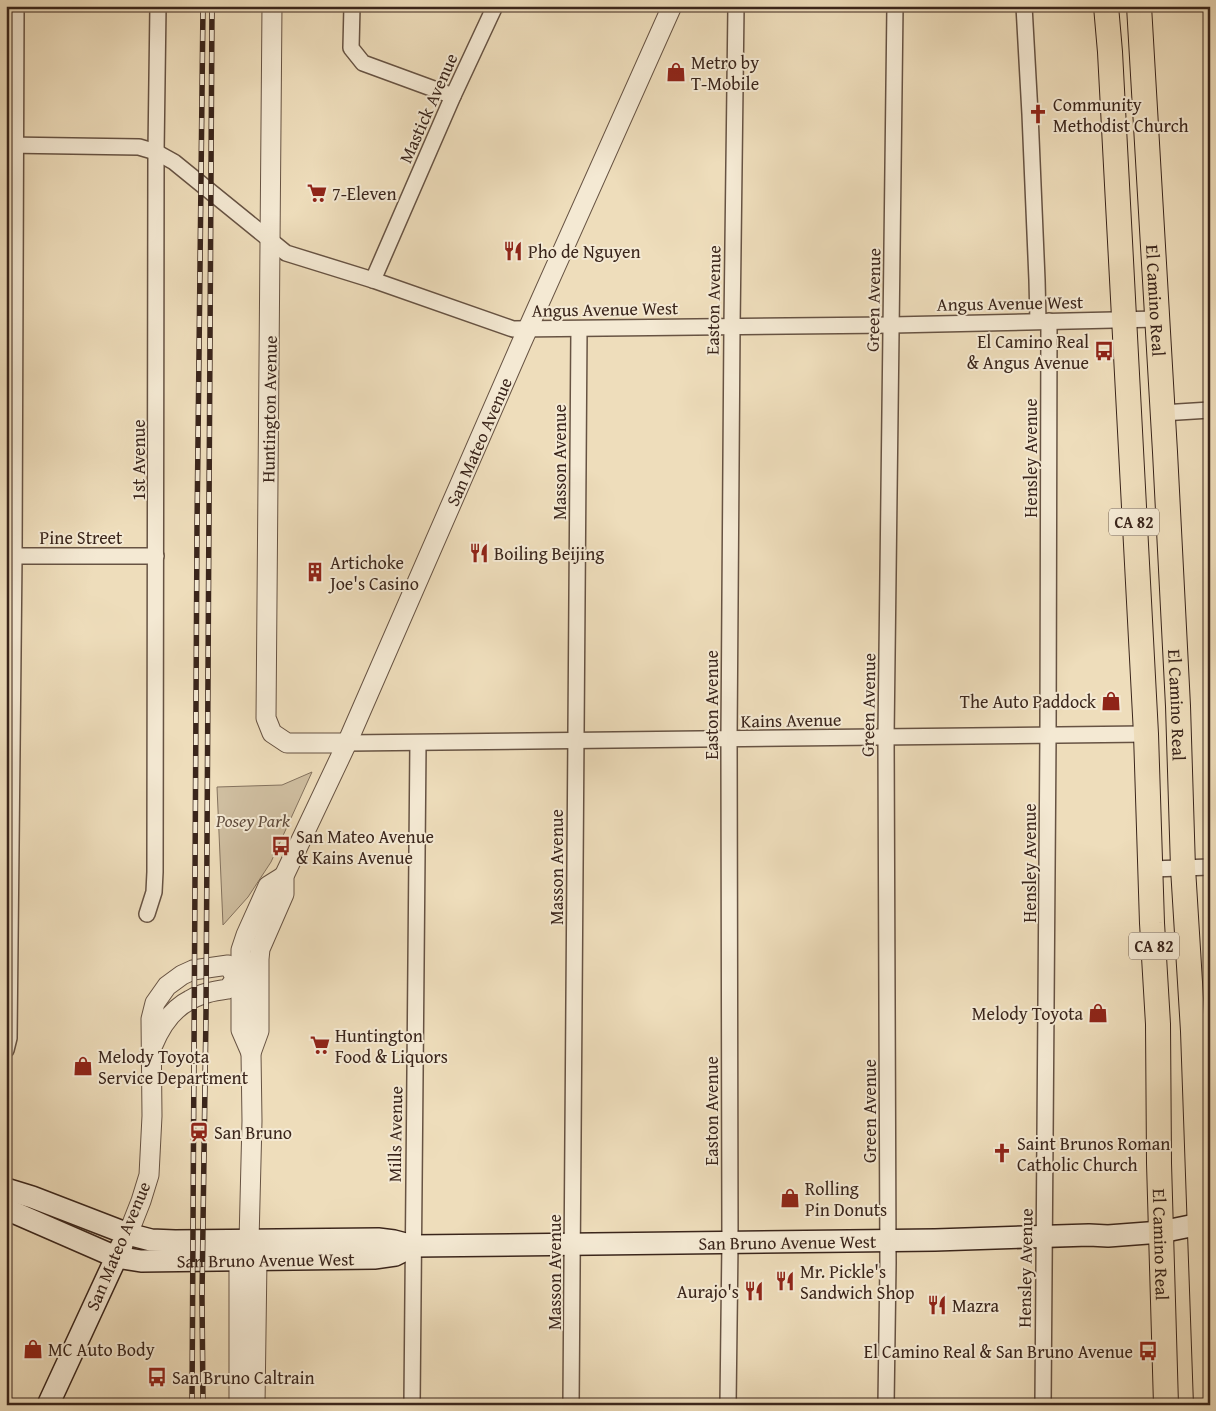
<svg xmlns="http://www.w3.org/2000/svg" width="1216" height="1411" font-family="'Gentium Book Plus',serif">
<style>
.green{fill:#cfbea0;stroke:#84725e}
.lines{fill:none;stroke-linecap:round;stroke-linejoin:round}
.minor-casing{stroke:#675343;stroke-width:18}
.tertiary-casing{stroke:#675343;stroke-width:21}
.secondary-casing{stroke:#3a251b;stroke-width:24}
.primary-casing{stroke:#3a251b;stroke-width:26}
.minor{stroke:#f4e9d3;stroke-width:15}
.tertiary{stroke:#f4e9d3;stroke-width:19}
.secondary{stroke:#f4e9d3;stroke-width:21}
.primary{stroke:#edb;stroke-width:24}
.rail-casing{stroke:#3a251b;stroke-width:5.5}
.rail{stroke:#f4e9d3;stroke-width:4;stroke-dasharray:11;stroke-linecap:butt}
.labels{text-anchor:middle;dominant-baseline:central;stroke-width:4;stroke-linejoin:round;paint-order:stroke}
.shield{fill:#f4e9d3;stroke:#726052;stroke-width:1}
.shield-label{font-size:16px;font-weight:bold;fill:#3a251b}
.poi-label{font-size:18px;fill:#3a251b;stroke:#f4e9d3;text-anchor:start}
.street-label{font-size:18px;fill:#3a251b;stroke:#f4e9d3}
.park-label{font-size:18px;font-style:italic;fill:#5f4b3c;stroke:#f4e9d3}
</style>
<rect width="100%" height="100%" fill="#edb"/>
<filter id="stains"><feTurbulence type="fractalNoise" baseFrequency=".004" numOctaves="4"/><feColorMatrix values="0 0 0 0 .2 0 0 0 0 .09 0 0 0 0 .02 0 0 0 .5 -.17"/></filter>
<radialGradient id="worn" r=".72"><stop offset=".6" stop-color="#630" stop-opacity="0"/><stop offset="1" stop-color="#630" stop-opacity=".3"/></radialGradient>
<polygon class="green" points="312,772 271,862 248,897 223,925 217,787 282,785"/>
<g class="lines">
<defs>
<g id="minor">
<polyline points="352,6 351,48 363,63 453,96"/>
<polyline points="1024,6 1030,114 1037,280 1038,321"/>
<polyline points="6,145 139,147 156,152 174,162 286,253 373,280 513,329 892,325 1157,319"/>
<polyline points="373,280 453,96 495,6"/>
<polyline points="1162,413 1210,410"/>
<polyline points="6,556 156,556"/>
<polyline points="347,743 1146,734"/>
<polyline points="1151,869 1210,867"/>
<polyline points="147,914 154,892 155,872 156,152 158,6"/>
<polyline points="6,1050 9,1038 14,556 16,6"/>
<polyline points="412,1405 418,743"/>
<polyline points="571,1405 579,329"/>
<polyline points="728,1405 730,1243 729,739 732,326 736,6"/>
<polyline points="886,1405 888,1263 886,737 895,6"/>
<polyline points="1043,1405 1048,736 1049,321"/>
</g>
<g id="tertiary">
<polyline points="272,6 266,718 272,733 287,743 347,743"/>
<path d="M 153,1045 C 160,1028 172,1009 190,1000 C 201,993 215,991 228,989 L 236,978 L 248,977"/>
<polyline points="251,1053 241,1030 241,950 246,935 268,886 284,876"/>
<polyline points="128,1234 141,1201 149,1175 152,1116 151,1019 155,1003 167,986 182,975 193,970 228,965 236,978"/>
<polyline points="252,1247 257,1259 255,1405"/>
<path id="s1" d="M 239,1405 L 239,1260 L 249,1241 L 252,1121 L 251,1053 L 259,1031 L 259,959 L 260,949 L 284,894 L 284,876 L 347,743 L 521,344 L 672,6"/>
</g>
<g id="secondary">
<path id="s2" d="M 6,1189 L 32,1197 L 128,1234 L 151,1240 L 175,1241 L 378,1239 L 394,1241 L 413,1246 L 935,1240 L 1089,1235 L 1108,1236 L 1161,1232 L 1200,1224 L 1210,1224"/>
<path id="s3" d="M 6,1209 L 116,1257 L 141,1261 L 374,1258 L 395,1255 L 413,1246"/>
<polyline points="48,1405 122,1245"/>
</g>
<g id="primary">
<path id="s4" d="M 1106,6 L 1110,52 L 1146,734 L 1152,923 L 1158,1024 L 1159,1163 L 1166,1405"/>
<path id="s5" d="M 1139,6 L 1165,452 L 1178,706 L 1183,868 L 1193,1031 L 1206,1405"/>
</g>
</defs>
<use href="#minor" class="minor-casing"/>
<use href="#tertiary" class="tertiary-casing"/>
<use href="#secondary" class="secondary-casing"/>
<use href="#primary" class="primary-casing"/>
<use href="#minor" class="minor"/>
<use href="#tertiary" class="tertiary"/>
<use href="#secondary" class="secondary"/>
<use href="#primary" class="primary"/>
<defs>
<g id="rail">
<polyline points="192,1405 197,528 203,6"/>
<polyline points="203,1405 202,1296 206,1013 212,6"/>
</g>
</defs>
<use href="#rail" class="rail-casing"/>
<use href="#rail" class="rail"/>
</g>
<defs>
<symbol id="shop-bare" viewBox="-9 -9 18 18"><path d="M-5-2.5h2.3a2.7 3.5 0 0 1 5.4 0H5L5.5 6h-11ZM-1.5-2.5h3a1.5 2.3 0 0 0-3 0Z" fill="#8f2418" stroke="#f4e9d3" stroke-width="2.5" paint-order="stroke"/></symbol>
<symbol id="church-bare" viewBox="-9 -9 18 18"><path d="M-1.2-6h2.4v3.5h3.3v2.4h-3.3V6h-2.4V-.1h-3.3v-2.4h3.3Z" fill="#8f2418" stroke="#f4e9d3" stroke-width="2.5" paint-order="stroke"/></symbol>
<symbol id="supermarket-bare" viewBox="-9 -9 18 18"><path d="M-6-5.5h2.5l.6 2H6L4.5 2H-2.5L-4.4-4H-6ZM-1.5 3.2a1.3 1.3 0 1 0 .1 0ZM3 3.2a1.3 1.3 0 1 0 .1 0Z" fill="#8f2418" stroke="#f4e9d3" stroke-width="2.5" paint-order="stroke"/></symbol>
<symbol id="restaurant-bare" viewBox="-9 -9 18 18"><path d="M-5-6h1v4h1v-4h1v4h1v-4h1v5L-1.5 .5V6h-2V.5L-5-1ZM5-6V6H3V1.5H1.5Q1.5-4 5-6Z" fill="#8f2418" stroke="#f4e9d3" stroke-width="2.5" paint-order="stroke"/></symbol>
<symbol id="bus-bare" viewBox="-9 -9 18 18"><path d="M-5-6H5V4H4V6H2V4H-2V6H-4V4H-5ZM-3.5-4V0h7V-4ZM-3.5 1.2v1.5H-2V1.2ZM2 1.2v1.5H3.5V1.2Z" fill="#8f2418" stroke="#f4e9d3" stroke-width="2.5" paint-order="stroke"/></symbol>
<symbol id="building-bare" viewBox="-9 -9 18 18"><path d="M-4-6H4V6H1V3H-1V6H-4ZM-2.5-4.3h1.7v1.8h-1.7ZM.8-4.3h1.7v1.8H.8ZM-2.5-1h1.7V.8h-1.7ZM.8-1h1.7V.8H.8Z" fill="#8f2418" stroke="#f4e9d3" stroke-width="2.5" paint-order="stroke"/></symbol>
<symbol id="station-bare" viewBox="-9 -9 18 18"><path d="M-3-6H3Q5-6 5-4V2Q5 4 3 4L4.5 6H3L1.5 4h-3L-3 6H-4.5L-3 4Q-5 4-5 2V-4Q-5-6-3-6ZM-3.5-4v3h7v-3ZM-3.5 1v1.5H-2V1ZM2 1v1.5H3.5V1Z" fill="#8f2418" stroke="#f4e9d3" stroke-width="2.5" paint-order="stroke"/></symbol>
</defs>
<g fill-rule="evenodd">
<use href="#shop-bare" x="662" y="58" width="28" height="28"/>
<use href="#church-bare" x="1024" y="100" width="28" height="28"/>
<use href="#supermarket-bare" x="303" y="179" width="28" height="28"/>
<use href="#restaurant-bare" x="499" y="237" width="28" height="28"/>
<use href="#bus-bare" x="1090" y="337" width="28" height="28"/>
<use href="#restaurant-bare" x="465" y="539" width="28" height="28"/>
<use href="#building-bare" x="301" y="558" width="28" height="28"/>
<use href="#shop-bare" x="1097" y="687" width="28" height="28"/>
<use href="#bus-bare" x="267" y="832" width="28" height="28"/>
<use href="#shop-bare" x="1084" y="999" width="28" height="28"/>
<use href="#supermarket-bare" x="306" y="1031" width="28" height="28"/>
<use href="#shop-bare" x="69" y="1052" width="28" height="28"/>
<use href="#station-bare" x="185" y="1118" width="28" height="28"/>
<use href="#church-bare" x="988" y="1139" width="28" height="28"/>
<use href="#shop-bare" x="776" y="1184" width="28" height="28"/>
<use href="#restaurant-bare" x="771" y="1267" width="28" height="28"/>
<use href="#restaurant-bare" x="740" y="1277" width="28" height="28"/>
<use href="#restaurant-bare" x="923" y="1291" width="28" height="28"/>
<use href="#shop-bare" x="19" y="1335" width="28" height="28"/>
<use href="#bus-bare" x="1134" y="1337" width="28" height="28"/>
<use href="#bus-bare" x="143" y="1363" width="28" height="28"/>
</g>
<g class="labels">
<g class="shield">
<rect x="1109" y="508.5" width="50" height="27" rx="4"/>
<rect x="1129" y="932.5" width="50" height="27" rx="4"/>
</g>
<g class="shield-label">
<text x="1134" y="522">CA 82</text>
<text x="1154" y="946">CA 82</text>
</g>
<g class="poi-label">
<text x="691" y="62">Metro by<tspan x="691" dy="21">T-Mobile</tspan></text>
<text x="1053" y="104">Community<tspan x="1053" dy="21">Methodist Church</tspan></text>
<text x="332" y="193">7-Eleven</text>
<text x="528" y="251">Pho de Nguyen</text>
<text x="1089" y="341" text-anchor="end">El Camino Real<tspan x="1089" dy="21">&amp; Angus Avenue</tspan></text>
<text x="494" y="553">Boiling Beijing</text>
<text x="330" y="562">Artichoke<tspan x="330" dy="21">Joe's Casino</tspan></text>
<text x="1096" y="701" text-anchor="end">The Auto Paddock</text>
<text x="296" y="836">San Mateo Avenue<tspan x="296" dy="21">&amp; Kains Avenue</tspan></text>
<text x="1083" y="1013" text-anchor="end">Melody Toyota</text>
<text x="335" y="1035">Huntington<tspan x="335" dy="21">Food &amp; Liquors</tspan></text>
<text x="98" y="1056">Melody Toyota<tspan x="98" dy="21">Service Department</tspan></text>
<text x="214" y="1132">San Bruno</text>
<text x="1017" y="1143">Saint Brunos Roman<tspan x="1017" dy="21">Catholic Church</tspan></text>
<text x="805" y="1188">Rolling<tspan x="805" dy="21">Pin Donuts</tspan></text>
<text x="800" y="1271">Mr. Pickle's<tspan x="800" dy="21">Sandwich Shop</tspan></text>
<text x="739" y="1291" text-anchor="end">Aurajo's</text>
<text x="952" y="1305">Mazra</text>
<text x="48" y="1349">MC Auto Body</text>
<text x="1133" y="1351" text-anchor="end">El Camino Real &amp; San Bruno Avenue</text>
<text x="172" y="1377">San Bruno Caltrain</text>
</g>
<g class="street-label">
<text transform="translate(428 108) rotate(-66)">Mastick Avenue</text>
<text transform="translate(713 300) rotate(-89)">Easton Avenue</text>
<text transform="translate(873 300) rotate(-89)">Green Avenue</text>
<text stroke="none"><textPath href="#s5" startOffset="295">El Camino Real</textPath></text>
<text transform="translate(1010 303) rotate(-1)">Angus Avenue West</text>
<text transform="translate(605 309) rotate(-1)">Angus Avenue West</text>
<text transform="translate(269 409) rotate(-89)">Huntington Avenue</text>
<text stroke="none"><textPath href="#s1" startOffset="1014">San Mateo Avenue</textPath></text>
<text transform="translate(1030 458) rotate(-90)">Hensley Avenue</text>
<text transform="translate(138 460) rotate(-90)">1st Avenue</text>
<text transform="translate(559 462) rotate(-90)">Masson Avenue</text>
<text x="81" y="537">Pine Street</text>
<text transform="translate(711 705) rotate(-90)">Easton Avenue</text>
<text transform="translate(868 705) rotate(-89)">Green Avenue</text>
<text stroke="none"><textPath href="#s5" startOffset="700">El Camino Real</textPath></text>
<text transform="translate(791 720) rotate(-1)">Kains Avenue</text>
<text transform="translate(1029 863) rotate(-90)">Hensley Avenue</text>
<text transform="translate(556 867) rotate(-90)">Masson Avenue</text>
<text transform="translate(711 1111) rotate(-90)">Easton Avenue</text>
<text transform="translate(869 1111) rotate(-90)">Green Avenue</text>
<text transform="translate(395 1134) rotate(-89)">Mills Avenue</text>
<text stroke="none"><textPath href="#s2" startOffset="791">San Bruno Avenue West</textPath></text>
<text stroke="none"><textPath href="#s4" startOffset="1240">El Camino Real</textPath></text>
<text transform="translate(118 1246) rotate(-67)">San Mateo Avenue</text>
<text stroke="none"><textPath href="#s3" startOffset="270">San Bruno Avenue West</textPath></text>
<text transform="translate(1025 1268) rotate(-89)">Hensley Avenue</text>
<text transform="translate(554 1272) rotate(-90)">Masson Avenue</text>
</g>
<g class="park-label">
<text x="253" y="820">Posey Park</text>
</g>
</g>
<rect width="1216" height="1411" fill="none" stroke="#edb" stroke-width="25"/>
<rect x="8" y="8" width="1201" height="1396" fill="none" stroke="#3a251b" stroke-width="2.5"/>
<rect x="12" y="12" width="1191" height="1386" fill="none" stroke="#3a251b"/>
<rect width="100%" height="100%" filter="url(#stains)"/>
<rect width="100%" height="100%" fill="url(#worn)"/>
</svg>
